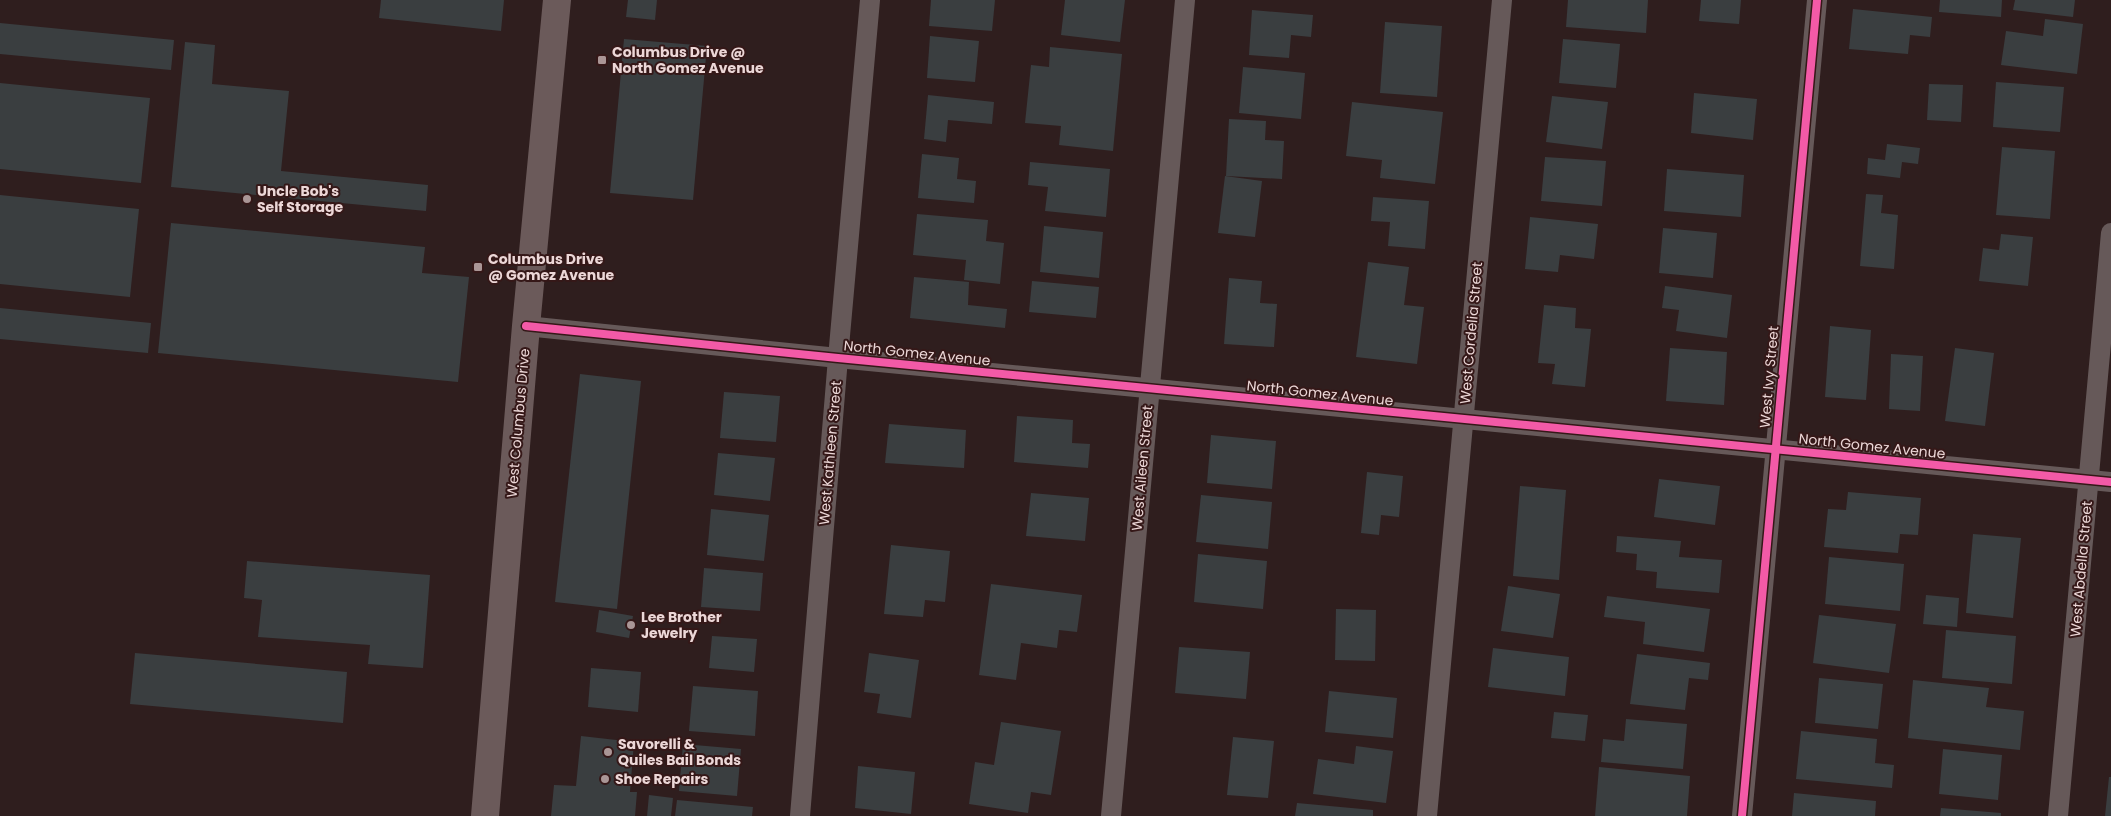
<svg xmlns="http://www.w3.org/2000/svg" width="2111" height="816" font-family="Poppins,sans-serif">
<style>
.building{fill:#3a3e40}
.lines{fill:none;stroke-linecap:round;stroke-linejoin:round}
.street{stroke:#665959;stroke-width:20}
.secondary{stroke:#6b5a5a;stroke-width:28}
.cycleway-casing{stroke:#351818;stroke-width:11}
.cycleway{stroke:#f35aa7;stroke-width:8}
.poi-dot{fill:#aa9696;stroke:#351818;stroke-width:2}
.labels{text-anchor:middle;dominant-baseline:central;stroke-width:4;stroke-linejoin:round;paint-order:stroke}
.poi-label{font-size:14px;font-weight:bold;fill:#ecd7d7;stroke:#351818;text-anchor:start}
.street-label{font-size:14px;fill:#ecd7d7;stroke:#351818}
</style>
<rect width="100%" height="100%" fill="#2f1e1e"/>
<g class="building">
<polygon points="381,0 504,0 501,31 379,18"/>
<polygon points="628,0 657,0 655,20 626,17"/>
<polygon points="931,0 995,0 992,31 929,26"/>
<polygon points="1065,0 1125,0 1120,42 1061,35"/>
<polygon points="1568,0 1648,0 1646,33 1566,27"/>
<polygon points="1701,0 1741,0 1739,24 1699,21"/>
<polygon points="1940,0 2002,0 2001,17 1939,12"/>
<polygon points="2015,0 2075,0 2073,17 2013,10"/>
<polygon points="1853,9 1932,17 1930,37 1910,35 1908,54 1849,49"/>
<polygon points="1252,10 1313,15 1311,37 1291,35 1289,58 1249,55"/>
<polygon points="2045,19 2083,24 2077,74 2001,65 2006,31 2043,36"/>
<polygon points="1385,22 1442,26 1437,97 1380,93"/>
<polygon points="0,23 174,40 171,70 0,54"/>
<polygon points="930,36 979,41 975,82 927,78"/>
<polygon points="624,39 707,46 693,200 610,193"/>
<polygon points="1563,39 1620,44 1616,88 1559,83"/>
<polygon points="185,42 215,45 212,84 289,91 281,171 428,185 426,211 171,187"/>
<polygon points="1050,47 1122,54 1113,151 1059,145 1061,126 1025,123 1031,65 1049,67"/>
<polygon points="1243,67 1305,73 1301,119 1239,113"/>
<polygon points="1996,82 2064,87 2060,132 1993,127"/>
<polygon points="0,83 150,98 141,183 0,169"/>
<polygon points="1929,84 1963,85 1961,122 1927,120"/>
<polygon points="1694,93 1757,99 1753,140 1691,133"/>
<polygon points="928,95 994,102 992,124 948,120 946,142 924,139"/>
<polygon points="1552,96 1608,102 1602,149 1546,142"/>
<polygon points="1352,102 1443,112 1435,184 1380,178 1382,160 1346,156"/>
<polygon points="1229,119 1266,121 1265,140 1284,141 1282,179 1226,176"/>
<polygon points="1887,144 1920,148 1918,164 1902,162 1900,178 1867,174 1868,158 1885,160"/>
<polygon points="2002,147 2055,151 2050,219 1996,215"/>
<polygon points="922,154 959,158 957,179 976,181 974,203 918,198"/>
<polygon points="1545,157 1606,161 1602,206 1541,201"/>
<polygon points="1030,162 1110,169 1106,217 1045,211 1048,187 1028,185"/>
<polygon points="1667,169 1744,175 1741,217 1664,211"/>
<polygon points="1225,176 1262,181 1255,237 1218,233"/>
<polygon points="1866,194 1883,195 1881,213 1898,215 1894,269 1860,266"/>
<polygon points="0,195 139,209 130,297 0,284"/>
<polygon points="1373,197 1429,201 1425,249 1388,246 1390,222 1371,221"/>
<polygon points="917,214 988,220 986,241 1004,243 1000,284 964,280 966,260 913,255"/>
<polygon points="1530,217 1598,224 1594,259 1560,255 1558,272 1525,269"/>
<polygon points="171,223 425,247 422,273 469,277 458,382 158,353"/>
<polygon points="1044,226 1103,232 1099,278 1040,272"/>
<polygon points="1663,228 1717,233 1713,278 1659,273"/>
<polygon points="2001,234 2033,237 2028,286 1979,281 1983,248 1999,250"/>
<polygon points="1368,262 1409,267 1404,305 1424,307 1417,364 1356,357"/>
<polygon points="914,277 969,282 968,305 1007,309 1005,328 910,318"/>
<polygon points="1229,278 1262,281 1260,303 1277,304 1274,347 1224,344"/>
<polygon points="1032,281 1099,287 1096,318 1029,312"/>
<polygon points="1665,286 1732,295 1727,338 1676,331 1679,310 1662,308"/>
<polygon points="1544,305 1576,308 1575,328 1591,329 1585,387 1552,384 1555,364 1538,363"/>
<polygon points="0,308 151,323 148,353 0,339"/>
<polygon points="1830,326 1871,330 1866,400 1825,397"/>
<polygon points="1670,348 1727,352 1724,405 1666,401"/>
<polygon points="1955,348 1994,353 1985,426 1945,421"/>
<polygon points="1891,354 1923,356 1920,411 1889,409"/>
<polygon points="580,374 641,381 617,609 555,602"/>
<polygon points="724,392 780,396 776,442 720,438"/>
<polygon points="1017,416 1073,420 1072,443 1090,444 1088,468 1014,462"/>
<polygon points="889,424 966,430 964,468 885,463"/>
<polygon points="1211,435 1276,441 1272,489 1207,483"/>
<polygon points="718,453 775,458 770,501 714,495"/>
<polygon points="1367,472 1403,476 1399,517 1381,515 1379,535 1361,533"/>
<polygon points="1659,479 1720,486 1715,525 1654,517"/>
<polygon points="1520,486 1566,490 1559,580 1513,576"/>
<polygon points="1848,492 1921,498 1918,535 1900,534 1898,553 1824,547 1828,509 1846,510"/>
<polygon points="1031,493 1089,498 1085,541 1026,536"/>
<polygon points="1201,495 1272,502 1268,549 1196,542"/>
<polygon points="711,509 769,515 764,561 707,555"/>
<polygon points="1973,534 2021,538 2013,618 1966,613"/>
<polygon points="1617,536 1681,541 1679,557 1722,560 1719,593 1656,588 1657,572 1636,570 1637,554 1616,552"/>
<polygon points="891,545 950,551 945,602 925,600 923,617 884,614"/>
<polygon points="1198,554 1267,561 1263,609 1194,602"/>
<polygon points="1829,557 1904,564 1900,611 1825,604"/>
<polygon points="247,561 430,575 423,668 368,664 370,645 258,637 262,600 244,598"/>
<polygon points="704,568 763,573 760,611 701,607"/>
<polygon points="991,584 1082,595 1077,632 1059,630 1057,648 1021,643 1016,680 979,675"/>
<polygon points="1508,586 1560,594 1553,638 1501,631"/>
<polygon points="1926,595 1959,598 1957,627 1923,624"/>
<polygon points="1607,596 1710,609 1704,652 1643,644 1645,622 1604,617"/>
<polygon points="1336,609 1376,610 1375,661 1335,660"/>
<polygon points="599,610 633,616 629,638 596,632"/>
<polygon points="1819,615 1896,624 1889,673 1813,663"/>
<polygon points="1946,630 2016,636 2012,684 1942,678"/>
<polygon points="712,636 757,639 754,672 709,668"/>
<polygon points="1179,647 1250,652 1246,699 1175,693"/>
<polygon points="1493,648 1569,657 1565,696 1488,687"/>
<polygon points="135,653 347,672 343,723 130,704"/>
<polygon points="869,653 919,660 911,718 877,713 880,694 864,692"/>
<polygon points="1637,654 1710,663 1708,680 1689,678 1685,710 1630,704"/>
<polygon points="591,668 641,672 638,712 588,707"/>
<polygon points="1819,678 1883,684 1878,729 1815,723"/>
<polygon points="1913,680 1989,688 1986,707 2024,711 2020,750 1908,738"/>
<polygon points="693,686 758,691 755,736 689,731"/>
<polygon points="1329,691 1397,698 1393,738 1325,732"/>
<polygon points="1554,712 1588,715 1585,741 1551,738"/>
<polygon points="1626,719 1687,724 1683,769 1601,762 1603,739 1624,741"/>
<polygon points="1001,722 1061,731 1051,795 1031,792 1028,813 969,804 975,762 994,765"/>
<polygon points="1801,731 1877,739 1875,763 1894,765 1892,788 1796,779"/>
<polygon points="581,736 634,742 630,792 637,792 635,816 551,816 554,785 576,786"/>
<polygon points="1233,737 1274,741 1268,798 1227,795"/>
<polygon points="683,744 741,749 737,796 679,791"/>
<polygon points="1356,746 1393,751 1386,803 1313,794 1318,759 1354,764"/>
<polygon points="1943,749 2002,755 1998,800 1939,794"/>
<polygon points="858,766 915,772 911,814 855,808"/>
<polygon points="1599,767 1690,776 1687,816 1595,816"/>
<polygon points="2109,777 2111,777 2111,816 2105,816"/>
<polygon points="1794,793 1876,801 1875,816 1792,816"/>
<polygon points="649,795 673,798 671,816 647,816"/>
<polygon points="677,800 753,807 752,816 675,816"/>
<polygon points="1297,803 1373,810 1373,816 1295,816"/>
<polygon points="1941,808 2001,813 2001,816 1940,816"/>
</g>
<g class="lines">
<g class="street">
<polyline points="526,326 838,358 2111,482"/>
<polyline points="800,816 838,358 870,0"/>
<polyline points="1111,816 1185,0"/>
<polyline points="1427,816 1502,0"/>
<polyline points="1742,816 1817,0"/>
<polyline points="2058,816 2111,233"/>
</g>
<polyline class="secondary" points="485,816 526,326 557,0"/>
<defs>
<g id="cycleway">
<polyline points="526,326 838,358 2111,482"/>
<polyline points="1742,816 1817,0"/>
</g>
</defs>
<use href="#cycleway" class="cycleway-casing"/>
<use href="#cycleway" class="cycleway"/>
</g>
<g class="poi-dot">
<rect x="597" y="55" width="10" height="10" rx="2.5"/>
<circle cx="247" cy="199" r="5"/>
<rect x="473" y="262" width="10" height="10" rx="2.5"/>
<circle cx="631" cy="625" r="5"/>
<circle cx="608" cy="752" r="5"/>
<circle cx="605" cy="779" r="5"/>
</g>
<g class="labels">
<g class="poi-label">
<text x="612" y="52">Columbus Drive @<tspan x="612" dy="16">North Gomez Avenue</tspan></text>
<text x="257" y="191">Uncle Bob's<tspan x="257" dy="16">Self Storage</tspan></text>
<text x="488" y="259">Columbus Drive<tspan x="488" dy="16">@ Gomez Avenue</tspan></text>
<text x="641" y="617">Lee Brother<tspan x="641" dy="16">Jewelry</tspan></text>
<text x="618" y="744">Savorelli &amp;<tspan x="618" dy="16">Quiles Bail Bonds</tspan></text>
<text x="615" y="779">Shoe Repairs</text>
</g>
<g class="street-label">
<text transform="translate(1471 333) rotate(-85)">West Cordelia Street</text>
<text transform="translate(917 353) rotate(6)">North Gomez Avenue</text>
<text transform="translate(1769 377) rotate(-85)">West Ivy Street</text>
<text transform="translate(1320 393) rotate(6)">North Gomez Avenue</text>
<text transform="translate(518 423) rotate(-85)">West Columbus Drive</text>
<text transform="translate(1872 446) rotate(6)">North Gomez Avenue</text>
<text transform="translate(830 453) rotate(-85)">West Kathleen Street</text>
<text transform="translate(1142 468) rotate(-85)">West Aileen Street</text>
<text transform="translate(2081 569) rotate(-85)">West Abdella Street</text>
</g>
</g>
</svg>
